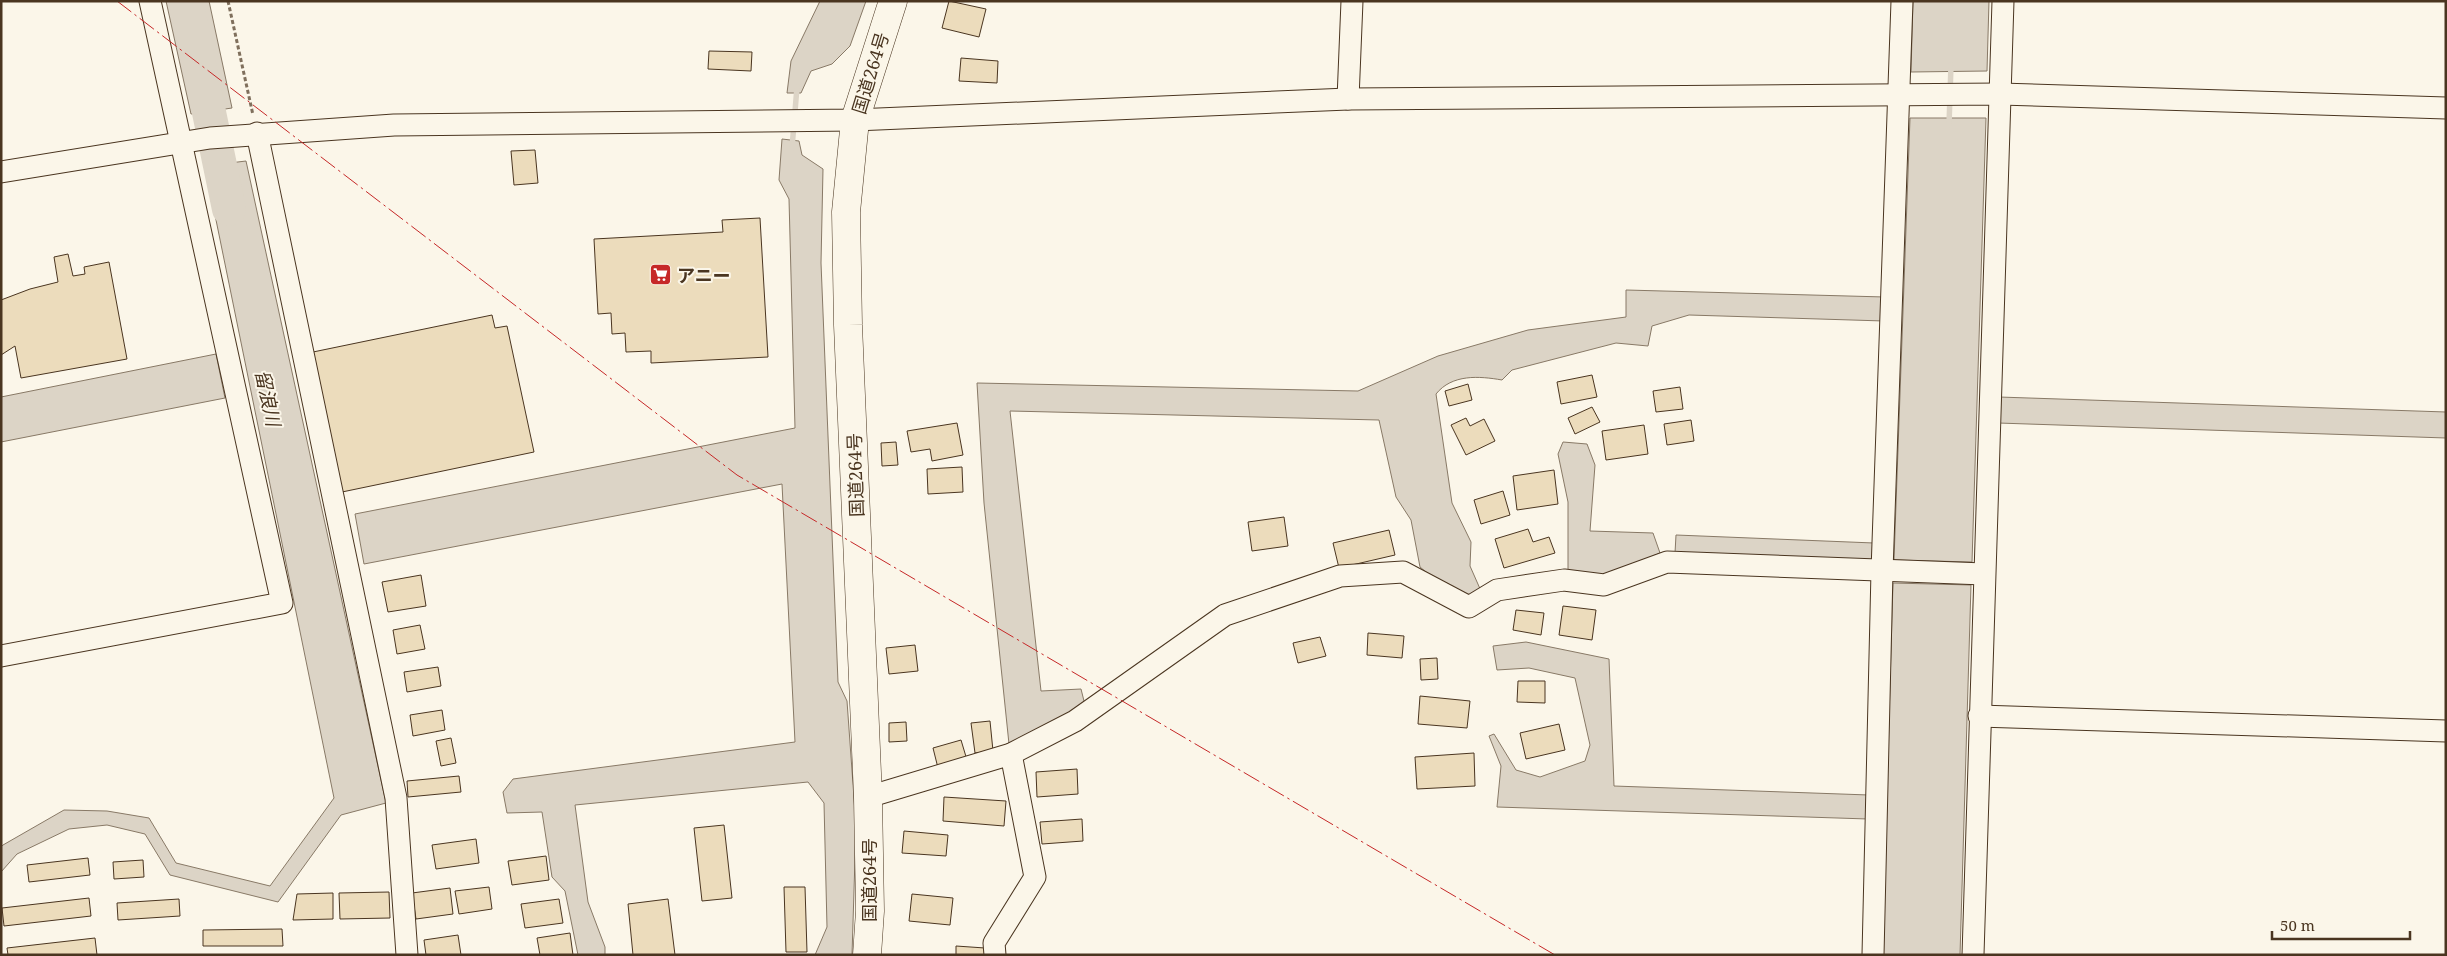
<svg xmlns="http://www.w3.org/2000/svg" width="2447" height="956" font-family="'Noto Serif','Noto Sans JP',serif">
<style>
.water{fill:#dcd4c6;stroke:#887966}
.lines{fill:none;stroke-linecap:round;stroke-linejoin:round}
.stream{stroke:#dcd4c6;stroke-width:5.5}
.river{stroke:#dcd4c6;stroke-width:34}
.building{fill:#ecdcbc;stroke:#4a3520}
.minor-casing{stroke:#4a3520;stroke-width:23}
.highway-casing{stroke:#4a3520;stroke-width:29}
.path{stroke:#7f6f5c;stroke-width:3;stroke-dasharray:4 2.5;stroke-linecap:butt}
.minor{stroke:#fbf6e9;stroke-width:21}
.highway{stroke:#fbf6e9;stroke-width:28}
.power{stroke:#c62828;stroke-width:1;stroke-dasharray:18 4 2.5 4;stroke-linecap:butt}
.labels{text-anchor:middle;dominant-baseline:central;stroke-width:4;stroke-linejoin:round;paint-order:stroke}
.street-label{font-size:18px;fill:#4a3520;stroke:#fbf6e9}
.poi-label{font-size:18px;font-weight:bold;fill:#4a3520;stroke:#fbf6e9;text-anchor:start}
.water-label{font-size:19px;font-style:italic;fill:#4a3520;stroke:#fbf6e9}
</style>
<rect width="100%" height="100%" fill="#fbf6e9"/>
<g class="water">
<polygon points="166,1 209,1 232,108 191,114"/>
<polygon points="820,1 866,1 850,46 832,64 811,71 801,93 787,93 791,61"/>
<polygon points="1913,1 1989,1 1987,71 1911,72"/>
<polygon points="1910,118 1986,118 1972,562 1894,560"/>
<polygon points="782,139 799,141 802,155 823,169 821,263 838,682 847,701 856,826 852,955 815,955 827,927 824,803 808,782 575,805 588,902 605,947 605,955 578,955 565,891 552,877 542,812 507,813 503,792 513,779 795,742 782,484 364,564 355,514 795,428 789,199 779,180"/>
<polygon points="246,161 386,803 341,815 278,902 170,875 145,834 107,825 69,829 17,854 1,872 1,847 3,845 64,810 107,811 149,818 176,863 270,886 334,798 205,166"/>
<path d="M 1626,290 L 1885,297 L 1884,321 L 1689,315 L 1652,326 L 1648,346 L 1616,343 L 1512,370 L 1502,380 C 1479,376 1452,374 1436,394 L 1452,503 L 1471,542 L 1470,566 L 1481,591 L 1466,597 L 1449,591 L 1420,567 L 1411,520 L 1396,497 L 1379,420 L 1010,411 L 1041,691 L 1081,689 L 1085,705 L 1009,744 L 984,503 L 977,383 L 1358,391 L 1438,356 L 1528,330 L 1626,317 Z"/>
<polygon points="216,354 225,398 1,442 1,397"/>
<polygon points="1999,397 2446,412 2446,438 1998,423"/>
<polygon points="1563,442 1587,444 1595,465 1590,531 1653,533 1660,553 1604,577 1568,572 1568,502 1558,454"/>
<polygon points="1676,535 1874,543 1874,561 1675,553"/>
<polygon points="1893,583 1971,585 1960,955 1882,955"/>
<polygon points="1526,642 1609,659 1614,786 1869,795 1868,819 1497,807 1501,766 1489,736 1494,734 1516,770 1540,777 1585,761 1590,745 1575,678 1529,668 1497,670 1493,646"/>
</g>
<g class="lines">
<g class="stream">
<polyline points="1949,125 1951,65"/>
<polyline points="792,148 797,87"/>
</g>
<polyline class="river" points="186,1 229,209"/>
</g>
<g class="building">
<polygon points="949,1 986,9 979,37 942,28"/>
<polygon points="709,51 752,52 751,71 708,69"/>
<polygon points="961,58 998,61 997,83 959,81"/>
<polygon points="535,150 538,183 514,185 511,151"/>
<polygon points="760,218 768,357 651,363 651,351 626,352 625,333 612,334 611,313 598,314 594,239 723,232 722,220"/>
<polygon points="68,254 73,276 85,274 84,267 109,262 127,359 21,378 15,346 1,355 1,300 30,289 58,282 54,257"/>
<polygon points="492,315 495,328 507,326 534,452 342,492 313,352"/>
<polygon points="1592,375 1597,397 1561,404 1557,382"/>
<polygon points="1468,384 1472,400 1449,406 1445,391"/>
<polygon points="1680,387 1683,409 1656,412 1653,391"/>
<polygon points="1592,407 1600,422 1575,434 1568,418"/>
<polygon points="1466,418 1470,426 1484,419 1495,441 1466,455 1451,425"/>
<polygon points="1691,420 1694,441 1667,445 1664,424"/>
<polygon points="957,423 963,455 932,461 930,449 911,452 907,431"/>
<polygon points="1644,425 1648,454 1606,460 1602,431"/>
<polygon points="896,442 898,465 882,466 881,443"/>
<polygon points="962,467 963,492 928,494 927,469"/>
<polygon points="1554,470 1558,504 1517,510 1513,476"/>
<polygon points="1503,491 1510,515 1481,524 1474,500"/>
<polygon points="1284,517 1288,546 1252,551 1248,522"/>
<polygon points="1528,529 1533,542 1549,537 1555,553 1504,568 1495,539"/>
<polygon points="1389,530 1395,555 1339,568 1333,543"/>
<polygon points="421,575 426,606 388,612 382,582"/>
<polygon points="1563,606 1596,610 1592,640 1559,635"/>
<polygon points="1516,610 1544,613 1541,635 1513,630"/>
<polygon points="420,625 425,649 397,654 393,630"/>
<polygon points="1368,633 1404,636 1402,658 1367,655"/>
<polygon points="1320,637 1326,656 1298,663 1293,643"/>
<polygon points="915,645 918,671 889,674 886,648"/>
<polygon points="1437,658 1438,679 1421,680 1420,659"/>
<polygon points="438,667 441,686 407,692 404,672"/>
<polygon points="1518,681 1545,681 1545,703 1517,702"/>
<polygon points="1420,696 1470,701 1467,728 1418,724"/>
<polygon points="442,710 445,730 413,736 410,715"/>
<polygon points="990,721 993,751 975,753 971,723"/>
<polygon points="906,722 907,741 889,742 889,723"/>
<polygon points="1559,724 1565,750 1526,759 1520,733"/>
<polygon points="451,738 456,763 441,766 436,741"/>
<polygon points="961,740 967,760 938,768 933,748"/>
<polygon points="1474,753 1475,786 1417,789 1415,757"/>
<polygon points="1077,769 1078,794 1037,797 1036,772"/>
<polygon points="459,776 461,792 408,797 407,781"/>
<polygon points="944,797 1006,801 1004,826 943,821"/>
<polygon points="1082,819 1083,841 1042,844 1040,822"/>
<polygon points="724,825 732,898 702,901 694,828"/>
<polygon points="904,831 948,835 946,856 902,853"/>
<polygon points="476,839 479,863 436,869 432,845"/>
<polygon points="546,856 549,880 512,885 508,861"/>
<polygon points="88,858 90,875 29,882 27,865"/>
<polygon points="143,860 144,877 114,879 113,862"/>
<polygon points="489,887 492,909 459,914 455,891"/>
<polygon points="784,887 805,887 807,952 786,952"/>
<polygon points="450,888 453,914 416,919 412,893"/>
<polygon points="389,892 390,918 340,919 339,893"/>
<polygon points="333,893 333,919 293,920 297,894"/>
<polygon points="912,894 953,898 950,925 909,921"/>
<polygon points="89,898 91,916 4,926 2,908"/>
<polygon points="179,899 180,916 118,920 117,903"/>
<polygon points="559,899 563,923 525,928 521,904"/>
<polygon points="668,899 675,955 633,955 628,904"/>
<polygon points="282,929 283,946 203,946 203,930"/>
<polygon points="570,933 573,955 540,955 537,938"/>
<polygon points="458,935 461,955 426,955 424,940"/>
<polygon points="95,938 97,955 8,955 7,948"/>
<polygon points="956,946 985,948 985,955 956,955"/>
</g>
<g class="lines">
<defs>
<g id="minor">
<polyline points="1348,99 1352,1"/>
<polyline points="257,133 396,798 407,955"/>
<polyline points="1,172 210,138 394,125 855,120 1348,99 2000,94 2446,108"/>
<polyline points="1,656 282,603 150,1"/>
<polyline points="1979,716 2446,731"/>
<polyline points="868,797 1011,754 1075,721 1225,615 1340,576 1403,572 1469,607 1497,590 1564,580 1604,585 1667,562 1984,574"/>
<polyline points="995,955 994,943 1035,877 1011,754"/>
<polyline points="1873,955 1882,571 1902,1"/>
<polyline points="1973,955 2003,1"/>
</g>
<polyline id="highway" points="867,955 870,911 868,797 848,325 846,212 855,120 893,1"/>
</defs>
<use href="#minor" class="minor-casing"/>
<use href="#highway" class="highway-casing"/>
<polyline class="path" points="228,1 253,115"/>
<use href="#minor" class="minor"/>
<use href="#highway" class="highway"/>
<polyline class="power" points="117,1 737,475 1555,955"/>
</g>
<defs>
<symbol id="supermarket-square" viewBox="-11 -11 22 22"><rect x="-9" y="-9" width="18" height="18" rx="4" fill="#c62828" stroke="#fbf6e9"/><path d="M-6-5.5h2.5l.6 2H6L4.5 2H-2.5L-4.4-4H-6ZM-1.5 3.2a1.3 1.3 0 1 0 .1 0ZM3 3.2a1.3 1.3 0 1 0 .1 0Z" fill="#fff"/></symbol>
</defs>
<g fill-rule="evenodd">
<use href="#supermarket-square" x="648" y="262" width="25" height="25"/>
</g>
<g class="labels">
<g class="street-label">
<text transform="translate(870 73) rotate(-73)">国道264号</text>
<text transform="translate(855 475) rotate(-92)">国道264号</text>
<text transform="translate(869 880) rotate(-90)">国道264号</text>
</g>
<g class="poi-label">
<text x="677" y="275">アニー</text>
</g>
<g class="water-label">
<text transform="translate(268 398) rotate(78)">留浪川</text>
</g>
</g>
<rect width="2447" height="956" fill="none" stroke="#4a3520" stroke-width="5"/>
<path d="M2272 931v8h138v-8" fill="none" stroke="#4a3520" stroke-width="2.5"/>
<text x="2280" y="931" font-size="15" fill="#4a3520" stroke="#fbf6e9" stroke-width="4" paint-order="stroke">50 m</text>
</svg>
